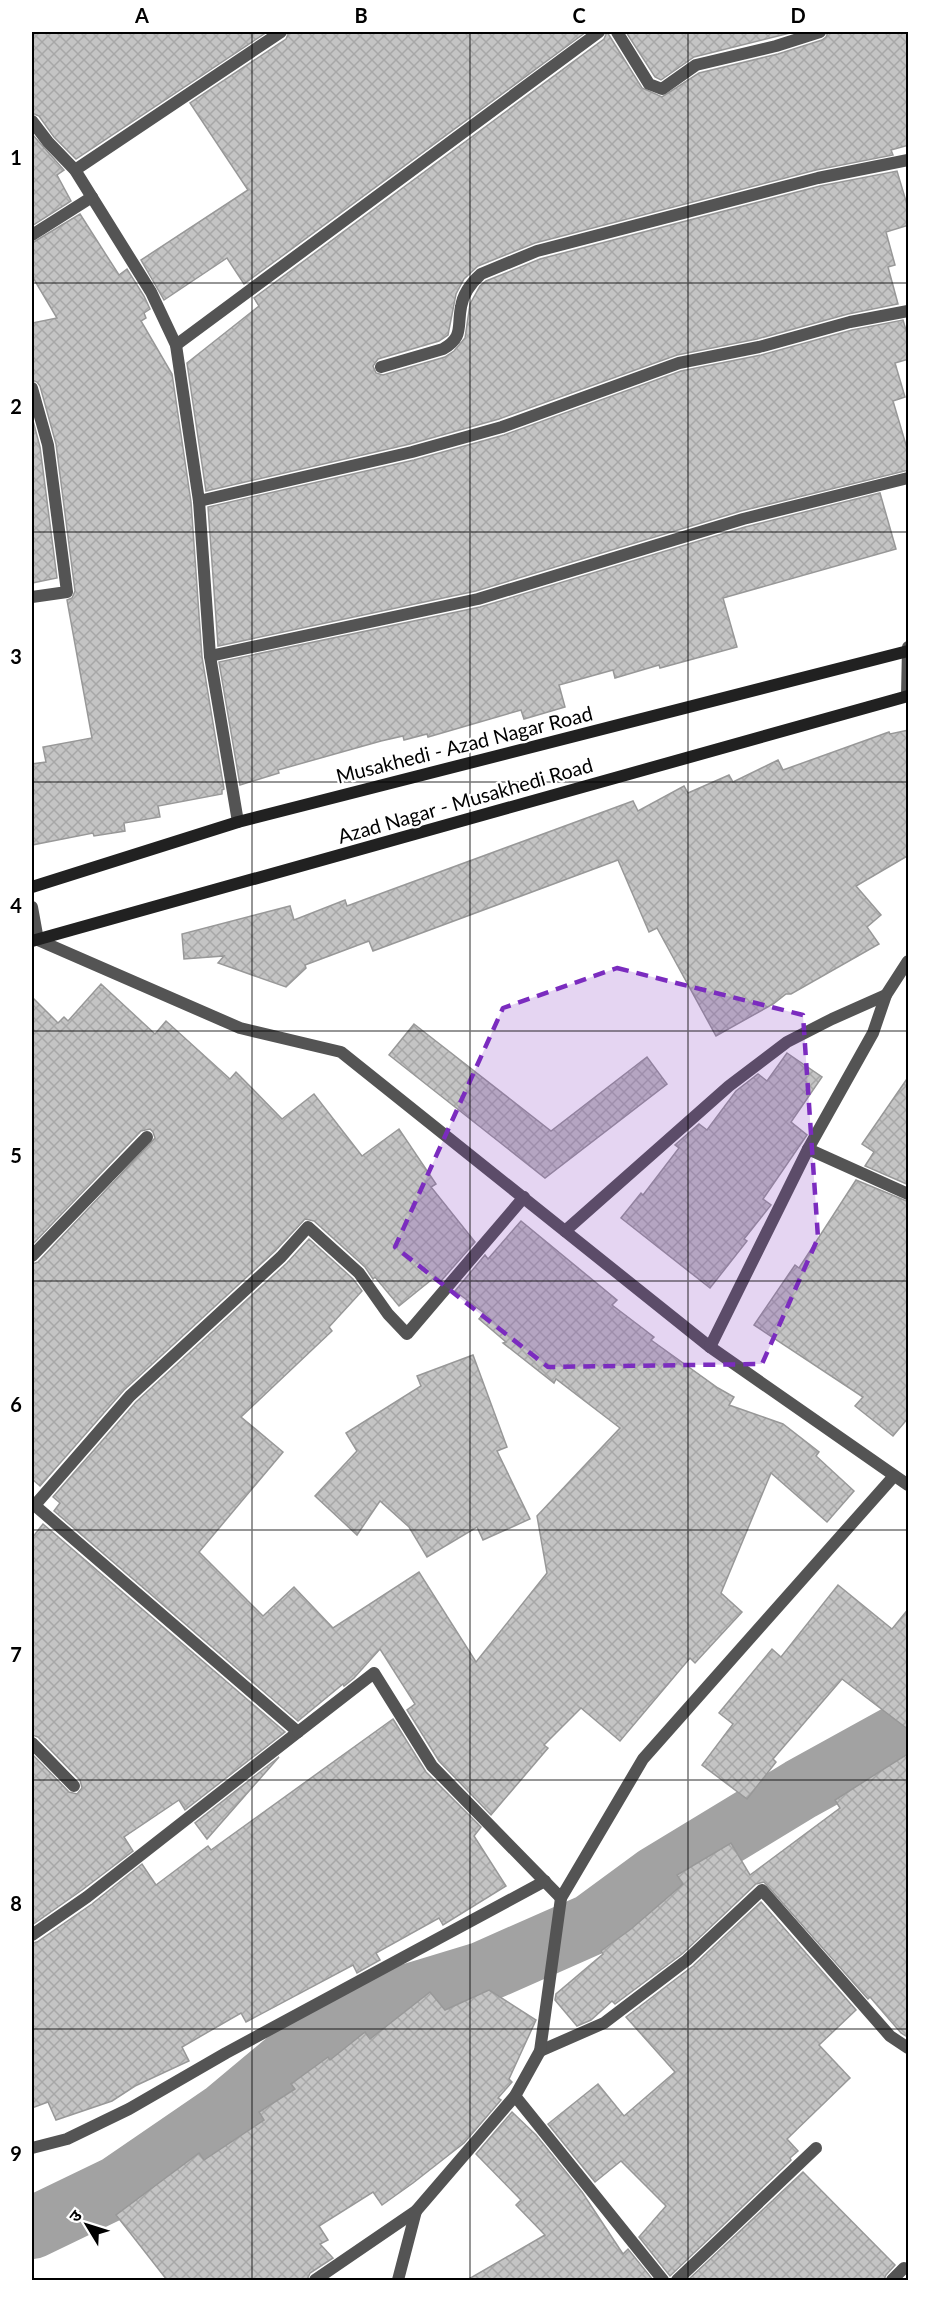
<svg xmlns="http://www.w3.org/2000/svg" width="940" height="2312" font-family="Lato,'Noto Sans Devanagari',sans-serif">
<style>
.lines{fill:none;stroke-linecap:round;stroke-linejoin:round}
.river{stroke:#a2a2a2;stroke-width:62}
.building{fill:url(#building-cross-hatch);stroke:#989898;stroke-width:1.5}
.street{stroke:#545454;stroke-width:12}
.secondary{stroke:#212121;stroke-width:12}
.marked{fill:#7b2cbf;fill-opacity:0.2;stroke:#7b2cbf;stroke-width:4.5;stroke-dasharray:12 8;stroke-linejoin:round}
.grid{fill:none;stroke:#000;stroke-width:1.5;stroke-opacity:0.55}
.labels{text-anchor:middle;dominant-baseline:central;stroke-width:4.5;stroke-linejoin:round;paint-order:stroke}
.street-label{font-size:20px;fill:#000;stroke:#fff}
.neatline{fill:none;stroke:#000;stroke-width:2}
.grid-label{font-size:20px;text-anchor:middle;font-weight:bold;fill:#000}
</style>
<defs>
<pattern id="building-cross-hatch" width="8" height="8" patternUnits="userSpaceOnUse" patternTransform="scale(1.5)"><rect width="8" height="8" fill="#c4c4c4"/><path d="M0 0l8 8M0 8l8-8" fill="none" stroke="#a7a7a7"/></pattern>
</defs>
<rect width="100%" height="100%" fill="#fff"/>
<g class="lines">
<polyline class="river" points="32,2228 117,2187 225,2113 297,2053 379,2004 481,1973 592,1924 656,1877 801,1789 908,1730"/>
</g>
<g class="building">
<polygon points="32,32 267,32 76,159 54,137 39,116 32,113"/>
<polygon points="289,32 586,32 244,284 227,258 164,300 141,260 248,190 190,103 286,39"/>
<polygon points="607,32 642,88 662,97 699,73 778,54 822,40 826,37 828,32 909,32 909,145 891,150 893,155 816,170 535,243 478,266 464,279 456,294 448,335 439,341 378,359 373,366 376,373 383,375 445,357 454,351 465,338 470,304 480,286 486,281 540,259 820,186 897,171 909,211 909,225 886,232 895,265 888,267 898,304 848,314 757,339 677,355 499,419 410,444 206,491 187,363 259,306 254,298 604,39"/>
<polygon points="626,32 794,32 694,57 661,80 655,77"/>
<polygon points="32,134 64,170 57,175 71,201 32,226"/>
<polygon points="80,214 119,275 127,269 144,296 150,309 144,313 146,318 141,321 172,374 191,502 202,657 224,789 222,790 222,794 158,806 160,817 124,823 125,831 94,836 93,833 32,845 32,764 46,762 43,747 92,738 67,600 72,598 75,591 56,444 40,386 37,382 32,380 32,323 57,318 32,276 32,243"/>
<polygon points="903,320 909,340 909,359 895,363 905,397 893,401 909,455 909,470 741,511 476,591 218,646 208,507 414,460 504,435 681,371 761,355 852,330"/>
<polygon points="32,417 40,447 57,578 32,583"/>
<polygon points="880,493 896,549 723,598 737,647 660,668 659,665 615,678 613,670 559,685 565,707 524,719 521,710 428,737 427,734 404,740 403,736 381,741 278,770 279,773 240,785 219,662 480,607 745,527"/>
<polygon points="909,730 909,855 856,886 881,915 867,927 879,944 791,994 786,994 773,1004 716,1036 657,928 649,932 618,860 373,951 369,941 305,965 306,968 286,987 218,963 224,956 184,959 182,934 290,906 294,920 345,900 347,906 633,801 638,811 684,786 688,793 729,775 733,782 778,760 783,770 889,732 890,734"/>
<polygon points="101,984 155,1034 166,1021 230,1079 236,1072 282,1119 314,1094 362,1156 399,1129 436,1184 431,1187 475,1242 441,1281 435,1277 399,1306 375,1277 373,1279 365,1267 314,1221 305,1219 275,1251 124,1390 40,1486 32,1479 32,1264 38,1262 155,1138 153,1132 150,1129 141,1131 32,1245 32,997 58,1023 64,1017 68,1021"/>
<polygon points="414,1024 551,1131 647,1057 667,1084 545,1178 389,1055"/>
<polygon points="787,1053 822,1077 791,1122 807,1135 763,1199 771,1205 744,1239 747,1241 710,1288 621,1218 641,1193 643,1195 679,1148 675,1145 699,1124 707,1130 736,1091 758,1074 767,1081"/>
<polygon points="909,1076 909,1185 865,1166 874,1152 862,1144"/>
<polygon points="856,1180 909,1202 909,1417 893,1436 855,1406 863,1397 754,1325 795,1265 799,1268"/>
<polygon points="521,1221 617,1300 612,1305 654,1337 651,1340 718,1388 734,1397 729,1405 783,1424 819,1452 816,1456 854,1491 827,1522 771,1473 721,1593 742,1612 695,1663 690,1658 620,1741 581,1708 544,1745 548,1748 491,1815 439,1761 407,1710 415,1704 380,1649 354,1678 344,1686 343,1684 298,1721 54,1511 60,1503 53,1497 136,1402 287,1263 309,1239 353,1279 362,1291 329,1327 332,1331 241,1417 283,1452 199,1552 263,1616 294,1587 333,1628 419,1572 476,1662 547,1573 537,1516 620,1428 556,1379 554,1383 503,1343 506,1342 479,1319 484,1313 455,1291 485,1255 488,1259"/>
<polygon points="473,1355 507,1447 497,1451 530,1519 483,1540 477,1527 427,1557 409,1527 380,1501 357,1535 315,1496 357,1451 346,1433 421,1386 417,1376"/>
<polygon points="43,1524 285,1732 185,1810 179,1800 124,1837 133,1851 82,1890 32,1925 32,1754 69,1792 77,1794 82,1788 80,1780 38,1737 32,1735 32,1538"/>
<polygon points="838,1585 892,1629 909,1608 909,1730 842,1679 773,1759 776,1762 747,1799 702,1765 733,1724 719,1713 772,1649 781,1657"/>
<polygon points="393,1719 426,1772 481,1827 474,1836 506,1886 443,1925 439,1918 376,1953 380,1960 357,1973 353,1965 246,2022 241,2013 182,2047 189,2061 135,2086 112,2101 56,2120 48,2102 32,2108 32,1943 37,1942 92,1904 142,1864 156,1885 208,1846 211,1850"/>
<polygon points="909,1753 909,2038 901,2033 870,1997 868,1999 764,1882 756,1884 682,1954 615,2004 612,2001 591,2020 577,2026 555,2000 556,1994 603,1954 601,1951 631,1929 683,1884 677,1875 731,1843 750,1875 840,1808 835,1800"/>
<polygon points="279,1757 207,1839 195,1823"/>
<polygon points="761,1902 856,2010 819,2045 850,2078 787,2139 798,2151 790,2158 791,2160 670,2276 639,2237 666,2206 621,2161 595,2182 548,2124 598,2084 624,2116 675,2072 626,2017 693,1966"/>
<polygon points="489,1990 536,2020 509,2079 512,2082 498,2098 501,2100 464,2143 413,2183 382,2205 373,2192 319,2226 328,2240 320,2244 333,2258 310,2273 307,2280 167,2280 116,2215 199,2153 204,2160 264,2120 259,2112 295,2089 291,2084 328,2057 330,2060 365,2032 370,2039 430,1992 445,2010"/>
<polygon points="512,2112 536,2135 582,2192 623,2254 628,2249 653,2280 467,2280 545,2235 516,2205 521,2200 476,2154"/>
<polygon points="803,2172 895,2265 886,2275 884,2280 688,2280"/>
</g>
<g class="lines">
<g class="street">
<polyline points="617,32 649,84 662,89 696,65 776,46 820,32"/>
<polyline points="32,121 48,142 75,170 151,292 176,345 199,501 210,656 238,822"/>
<polyline points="75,170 281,32"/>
<polyline points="32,235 92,197"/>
<polyline points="176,345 599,32"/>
<path d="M 381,367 L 443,349 C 464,337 457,327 461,307 C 463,293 471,283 481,274 L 537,251 L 818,178 L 908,160"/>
<polyline points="32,388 48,445 67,592 32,597"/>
<polyline points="199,501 412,452 502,427 679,363 759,347 850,322 908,311"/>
<polyline points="210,656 478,599 743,519 908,478"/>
<polyline points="907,696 908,647"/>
<polyline points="32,907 38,940 240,1028 341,1052 710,1347 908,1485"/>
<polyline points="808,1149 908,1194"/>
<polyline points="565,1231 729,1086 787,1042 832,1019 886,995"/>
<polyline points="32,1256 147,1137"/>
<polyline points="710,1347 808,1149 873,1033 886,995 908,961"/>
<polyline points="32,1503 298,1732 87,1897 32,1935"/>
<polyline points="35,1505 130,1396 281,1257 308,1227 359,1273 388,1314 407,1334 524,1197"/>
<polyline points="298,1732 374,1673 432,1766 561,1898 643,1759 894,1476"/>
<polyline points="32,1743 74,1786"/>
<polyline points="540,2051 604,2023 687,1960 762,1890 890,2036 908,2048"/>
<polyline points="515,2096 663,2280"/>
<polyline points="32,2148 67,2139 129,2109 226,2053 545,1881"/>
<polyline points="315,2280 416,2211 515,2096 540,2051 561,1898"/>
<polyline points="398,2280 416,2211"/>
<polyline points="677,2280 816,2148"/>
<polyline points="892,2280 904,2268"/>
</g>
<g class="secondary">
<polyline points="32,887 238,822 908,651"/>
<polyline points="32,941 908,696"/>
</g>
</g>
<path class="marked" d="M 617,968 L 803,1015 L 818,1238 L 762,1364 L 548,1367 L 395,1247 L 503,1008 Z"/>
<path class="grid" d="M 252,32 L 252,2280M 470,32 L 470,2280M 688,32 L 688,2280M 32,283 L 908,283M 32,532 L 908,532M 32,782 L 908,782M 32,1031 L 908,1031M 32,1281 L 908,1281M 32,1530 L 908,1530M 32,1780 L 908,1780M 32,2029 L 908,2029"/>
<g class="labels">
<g class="street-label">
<text transform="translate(464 744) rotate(-14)">Musakhedi - Azad Nagar Road</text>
<text transform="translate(465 800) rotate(-16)">Azad Nagar - Musakhedi Road</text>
</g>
</g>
<rect width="940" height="2312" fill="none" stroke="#ffffff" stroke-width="66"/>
<g transform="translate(87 2225) rotate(308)" stroke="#ffffff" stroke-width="4.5" paint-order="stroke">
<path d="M0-4.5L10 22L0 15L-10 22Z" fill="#000000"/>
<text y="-9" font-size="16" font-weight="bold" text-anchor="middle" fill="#000000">उ</text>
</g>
<rect x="33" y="33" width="874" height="2246" class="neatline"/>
<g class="grid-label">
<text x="142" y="23">A</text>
<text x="361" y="23">B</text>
<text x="579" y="23">C</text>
<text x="798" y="23">D</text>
<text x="16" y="165">1</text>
<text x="16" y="414">2</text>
<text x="16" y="664">3</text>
<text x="16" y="913">4</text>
<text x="16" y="1163">5</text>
<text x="16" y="1412">6</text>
<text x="16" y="1662">7</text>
<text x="16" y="1911">8</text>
<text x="16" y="2161">9</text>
</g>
</svg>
